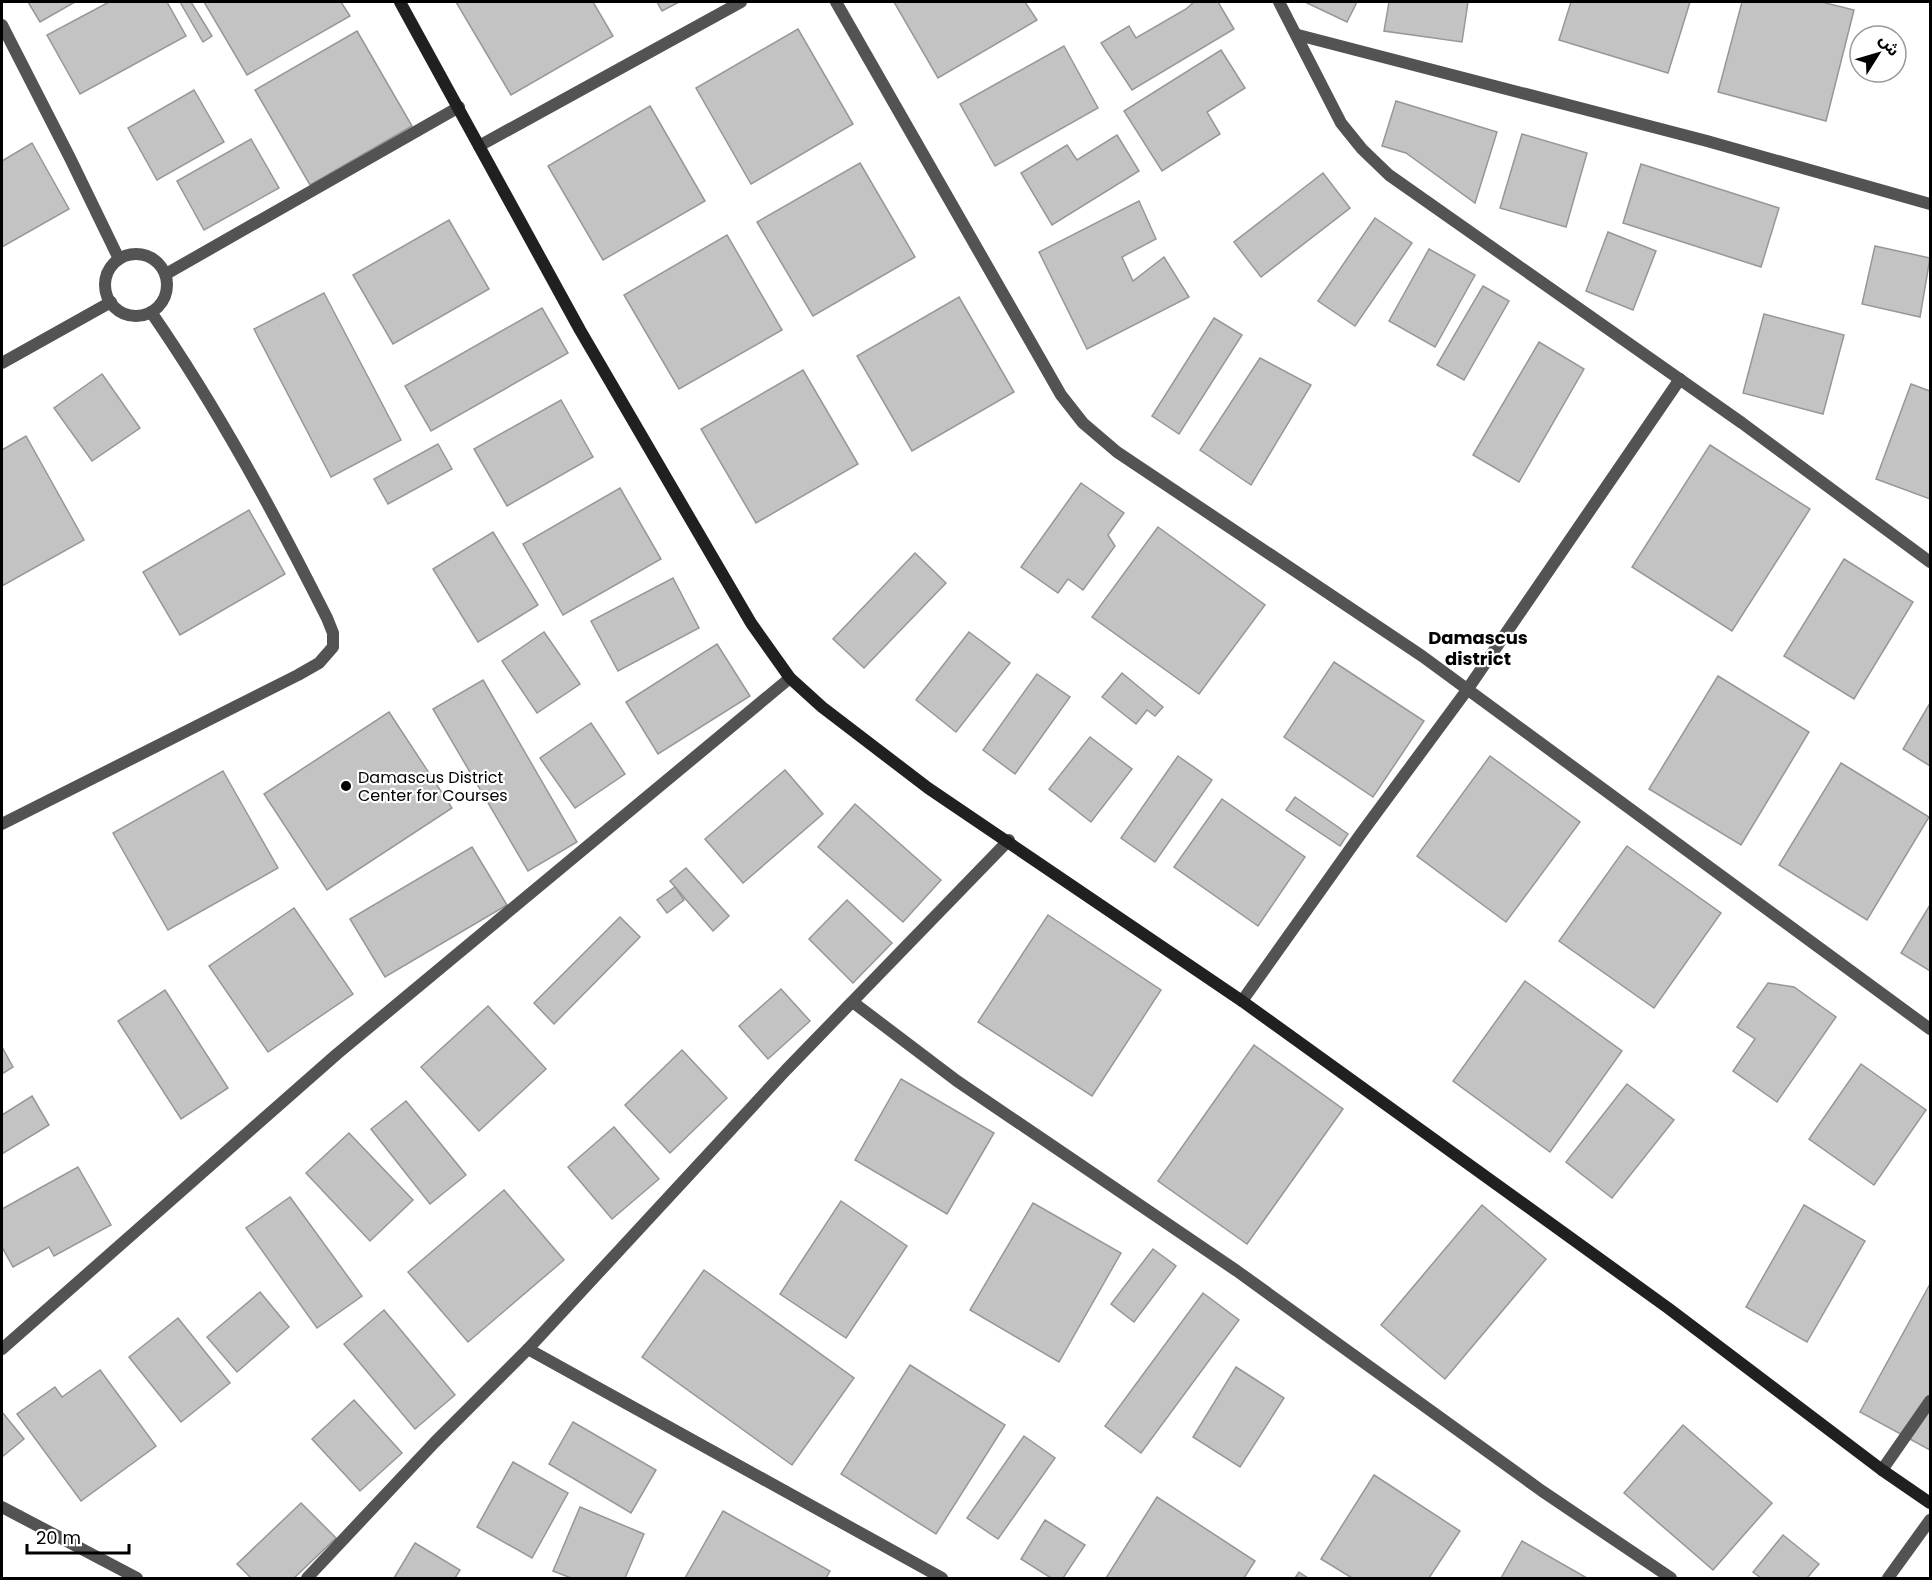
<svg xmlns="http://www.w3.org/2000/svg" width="1932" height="1580" font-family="Poppins,'Noto Sans Arabic',sans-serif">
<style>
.building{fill:#c3c3c3;stroke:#979797;stroke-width:1.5}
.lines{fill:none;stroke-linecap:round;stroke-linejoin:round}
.street{stroke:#535353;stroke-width:12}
.secondary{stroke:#202020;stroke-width:12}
.poi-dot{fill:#000;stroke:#fff;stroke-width:2}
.labels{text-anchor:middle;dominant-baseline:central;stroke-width:4.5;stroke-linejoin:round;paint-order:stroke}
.poi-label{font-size:16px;fill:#000;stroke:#fff;text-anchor:start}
.neighbourhood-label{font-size:18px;font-weight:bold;fill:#000;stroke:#fff}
</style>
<rect width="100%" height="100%" fill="#fff"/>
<g class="building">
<polygon points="28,2 75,2 40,22"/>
<polygon points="109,2 167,2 186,36 80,94 47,35"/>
<polygon points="180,2 191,2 212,36 203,42"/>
<polygon points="204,2 341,2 350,16 247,75"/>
<polygon points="456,2 593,2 613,36 511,95"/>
<polygon points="657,2 679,2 662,11"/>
<polygon points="894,2 1025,2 1037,20 938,78"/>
<polygon points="1194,2 1218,2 1234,29 1132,90 1101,43 1129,26 1136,38 1186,9"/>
<polygon points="1305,2 1357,2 1347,22"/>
<polygon points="1389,2 1468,2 1462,42 1384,31"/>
<polygon points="1571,2 1690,2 1668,73 1559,40"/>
<polygon points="1742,2 1822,2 1854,10 1826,121 1718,92"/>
<polygon points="798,29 853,124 751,184 696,88"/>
<polygon points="357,31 412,126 310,185 255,90"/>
<polygon points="1064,46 1098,108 995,166 960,104"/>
<polygon points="1221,50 1245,88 1207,112 1220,134 1162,171 1124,111"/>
<polygon points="194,90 224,142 157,180 128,128"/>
<polygon points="1396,101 1497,132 1475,203 1406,153 1382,146"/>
<polygon points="650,106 705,201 603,260 548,166"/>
<polygon points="1522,134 1587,153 1566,227 1500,208"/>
<polygon points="1117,135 1139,171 1052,225 1021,173 1067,145 1077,160"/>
<polygon points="251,139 279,188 204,230 177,181"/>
<polygon points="32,143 69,209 2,247 2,161"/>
<polygon points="860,163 915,257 813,316 757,222"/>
<polygon points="1641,164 1779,208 1761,267 1623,223"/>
<polygon points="1323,173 1350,208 1261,277 1234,242"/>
<polygon points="1139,201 1156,239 1122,257 1133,281 1164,257 1189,297 1087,349 1039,252"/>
<polygon points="1375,218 1412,243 1355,326 1318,301"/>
<polygon points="449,220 489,289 393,344 353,275"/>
<polygon points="1608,232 1656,251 1633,310 1586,291"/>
<polygon points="727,235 782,330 679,389 624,295"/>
<polygon points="1875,246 1930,258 1920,317 1862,304"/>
<polygon points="1429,249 1475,275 1435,347 1389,321"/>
<polygon points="1483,286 1509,301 1464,380 1437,365"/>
<polygon points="324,293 401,440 331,477 254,329"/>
<polygon points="959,297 1014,392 912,451 857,356"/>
<polygon points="542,308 568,353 431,431 405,386"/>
<polygon points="1764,314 1844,335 1823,414 1743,393"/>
<polygon points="1214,318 1242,335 1179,434 1152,416"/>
<polygon points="1539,342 1584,369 1519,482 1473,455"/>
<polygon points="1260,358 1311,385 1251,485 1200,450"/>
<polygon points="803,370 858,464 756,523 701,429"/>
<polygon points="102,374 140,428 92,461 54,408"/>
<polygon points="1911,384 1930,391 1930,499 1876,479"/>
<polygon points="561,400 593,457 507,506 474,449"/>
<polygon points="26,436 84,540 2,586 2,450"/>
<polygon points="438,444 452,469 388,504 374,479"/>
<polygon points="1710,445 1810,509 1732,631 1632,567"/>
<polygon points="1081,483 1124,513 1108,535 1115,546 1083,590 1068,579 1058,593 1021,567"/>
<polygon points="620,488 661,559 563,615 523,544"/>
<polygon points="249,510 285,574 180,635 143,572"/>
<polygon points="1158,527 1265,605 1199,694 1092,617"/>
<polygon points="493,532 538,605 478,642 433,569"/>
<polygon points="915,553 946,583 864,668 833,639"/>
<polygon points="1844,559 1913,602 1854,699 1784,656"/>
<polygon points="673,578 699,628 618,671 591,621"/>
<polygon points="544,632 580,684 537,713 502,661"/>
<polygon points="969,632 1010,663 956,732 916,700"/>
<polygon points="717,644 750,696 658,754 626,702"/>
<polygon points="1334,662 1424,721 1373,797 1284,737"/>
<polygon points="1122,673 1163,707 1155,716 1147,710 1136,724 1102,697"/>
<polygon points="1037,674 1070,697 1015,774 983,750"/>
<polygon points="1718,676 1809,732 1741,845 1649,789"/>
<polygon points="483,680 577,842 528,871 433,709"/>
<polygon points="1930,703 1930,766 1903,749"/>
<polygon points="389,712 452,808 327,890 264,794"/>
<polygon points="591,723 625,774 575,808 540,758"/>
<polygon points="1090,737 1132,769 1091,822 1049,789"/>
<polygon points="1178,756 1212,780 1155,862 1121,838"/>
<polygon points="1490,756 1580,822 1506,922 1417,856"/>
<polygon points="1841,763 1929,817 1867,920 1779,865"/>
<polygon points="785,770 823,814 743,883 705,839"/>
<polygon points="223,771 278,868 168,930 113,833"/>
<polygon points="1295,797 1348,834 1340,846 1286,810"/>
<polygon points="1222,799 1305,857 1258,926 1174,867"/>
<polygon points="855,804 941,880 903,922 818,847"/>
<polygon points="1627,846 1721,913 1654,1008 1559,941"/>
<polygon points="472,847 507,905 385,977 350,919"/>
<polygon points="686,868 729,916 713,931 670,881"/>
<polygon points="675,887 684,900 667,913 657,900"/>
<polygon points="847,900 892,943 853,983 809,939"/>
<polygon points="1930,905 1930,971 1901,953"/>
<polygon points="294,908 353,994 268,1052 209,966"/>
<polygon points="1048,915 1161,990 1092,1096 978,1022"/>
<polygon points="620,917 640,937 554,1024 534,1003"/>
<polygon points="1525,981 1622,1051 1550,1152 1453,1081"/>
<polygon points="1768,983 1794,987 1836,1017 1777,1102 1733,1071 1755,1039 1737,1027"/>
<polygon points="781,989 810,1021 768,1059 739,1026"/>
<polygon points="165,990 228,1088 181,1119 118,1021"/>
<polygon points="488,1006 546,1069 479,1131 421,1067"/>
<polygon points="1254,1045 1343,1109 1247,1244 1158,1181"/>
<polygon points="2,1047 13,1067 2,1074"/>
<polygon points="682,1050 727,1098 670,1153 625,1105"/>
<polygon points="1861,1064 1926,1110 1874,1185 1809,1139"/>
<polygon points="901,1079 994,1133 947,1214 855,1160"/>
<polygon points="1627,1084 1674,1120 1612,1198 1566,1162"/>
<polygon points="32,1096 49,1125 2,1154 2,1115"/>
<polygon points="406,1101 466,1175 430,1204 371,1129"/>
<polygon points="614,1127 659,1179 612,1219 568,1167"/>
<polygon points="349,1133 413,1200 370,1241 306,1173"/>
<polygon points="78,1167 111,1225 54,1256 49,1247 13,1267 2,1247 2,1209"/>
<polygon points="504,1190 564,1260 468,1342 408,1272"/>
<polygon points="290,1197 362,1296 317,1328 246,1228"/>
<polygon points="841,1201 907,1246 846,1338 780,1294"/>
<polygon points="1033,1203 1121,1253 1059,1362 970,1310"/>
<polygon points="1482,1205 1546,1259 1445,1379 1381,1325"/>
<polygon points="1804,1205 1865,1241 1807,1342 1746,1307"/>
<polygon points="1153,1249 1176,1266 1134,1322 1111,1304"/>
<polygon points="704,1270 854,1378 792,1465 642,1357"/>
<polygon points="1930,1284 1930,1450 1860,1412"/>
<polygon points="260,1292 289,1327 237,1372 207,1337"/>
<polygon points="1203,1293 1239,1320 1141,1453 1105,1426"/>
<polygon points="384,1310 455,1395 415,1429 344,1344"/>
<polygon points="178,1318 230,1383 181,1422 129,1357"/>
<polygon points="910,1365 1005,1425 936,1534 841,1474"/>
<polygon points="1236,1367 1284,1398 1240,1467 1193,1437"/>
<polygon points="100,1370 156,1446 81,1501 17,1414 55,1387 62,1397"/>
<polygon points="354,1400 402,1453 360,1491 312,1439"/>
<polygon points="2,1412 24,1439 2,1457"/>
<polygon points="573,1422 656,1470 631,1513 549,1464"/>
<polygon points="1683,1425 1772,1503 1713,1570 1624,1493"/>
<polygon points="1024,1436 1055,1458 998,1539 967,1518"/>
<polygon points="513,1462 568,1493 532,1558 477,1527"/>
<polygon points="1374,1475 1460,1531 1429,1578 1352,1578 1321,1559"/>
<polygon points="1157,1497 1255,1561 1244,1578 1106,1578"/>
<polygon points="301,1503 336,1538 294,1578 251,1578 237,1564"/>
<polygon points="580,1507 644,1534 625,1578 571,1578 553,1571"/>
<polygon points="723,1511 830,1571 826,1578 685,1578"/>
<polygon points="1045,1520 1085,1545 1063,1578 1051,1578 1021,1559"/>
<polygon points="1783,1535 1819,1564 1807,1578 1761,1578 1753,1572"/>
<polygon points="1522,1541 1587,1578 1501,1578"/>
<polygon points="415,1543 460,1570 455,1578 394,1578"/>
<polygon points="1299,1572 1308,1578 1295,1578"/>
</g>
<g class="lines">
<g class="street">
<polyline points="836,2 1061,395 1083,423 1117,452 1422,656 1930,1029"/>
<polyline points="1279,2 1341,123 1362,149 1389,175 1742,423 1930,562"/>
<polyline points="2,25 70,158 119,259"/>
<polyline points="1298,35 1707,141 1930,204"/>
<polyline points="479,146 741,2"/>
<circle cx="136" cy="285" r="31"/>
<polyline points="166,274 459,107"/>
<polyline points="2,363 111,302"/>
<path d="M 2,824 L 298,675 L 319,663 L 333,647 L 333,633 L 327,618 C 274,513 218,409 151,312"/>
<polyline points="1242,1001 1360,835 1467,690 1680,379"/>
<polyline points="854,1003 957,1081 1237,1271 1542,1491 1671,1578"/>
<polyline points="2,1349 337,1054 790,678"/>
<polyline points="528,1349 942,1578"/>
<polyline points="1882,1470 1930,1401"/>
<polyline points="2,1507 137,1578"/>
<polyline points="307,1578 435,1442 528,1349 786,1070 1009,840"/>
<polyline points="1888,1578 1930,1520"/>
</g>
<polyline class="secondary" points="400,2 580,330 751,623 790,678 822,707 928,788 1242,1001 1668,1308 1882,1470 1930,1503"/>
</g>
<circle class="poi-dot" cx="346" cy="786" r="6"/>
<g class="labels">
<g class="poi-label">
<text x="358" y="777">Damascus District<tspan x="358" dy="18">Center for Courses</tspan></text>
</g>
<g class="neighbourhood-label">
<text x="1478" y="637">Damascus<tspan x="1478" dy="21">district</tspan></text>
</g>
</g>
<rect width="1932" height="1580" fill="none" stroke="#000000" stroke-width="6"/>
<g transform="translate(1878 54) rotate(53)"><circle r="28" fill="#ffffff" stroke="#999999" stroke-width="1.5"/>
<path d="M0-4.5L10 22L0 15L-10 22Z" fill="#000000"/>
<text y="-9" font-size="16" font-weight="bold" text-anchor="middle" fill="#000000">ش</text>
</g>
<path d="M27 1544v9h102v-9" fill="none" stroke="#000000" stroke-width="3"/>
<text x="36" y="1544" font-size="18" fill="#000000" stroke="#ffffff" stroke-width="4.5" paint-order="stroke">20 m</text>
</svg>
